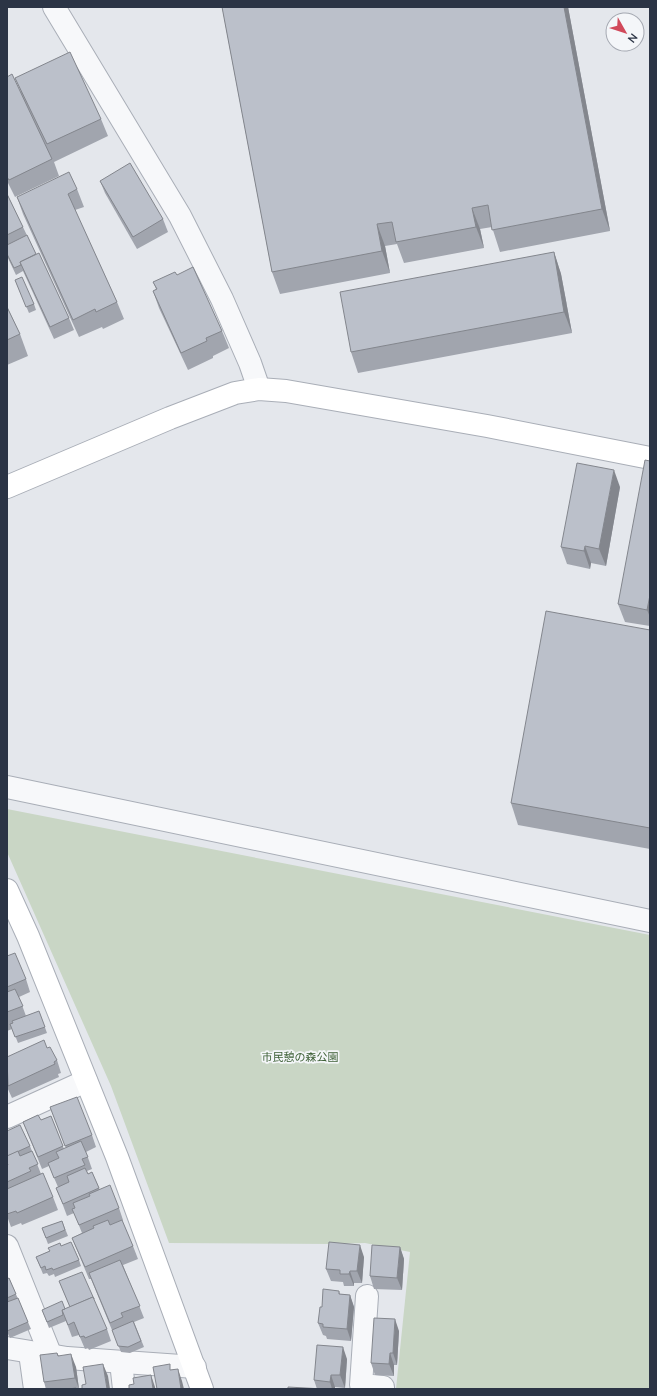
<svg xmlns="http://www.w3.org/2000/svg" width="657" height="1396" font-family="'Nunito Sans','Noto Sans JP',sans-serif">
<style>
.green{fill:#c9d6c5}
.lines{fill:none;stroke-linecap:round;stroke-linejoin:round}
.street-casing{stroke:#a9aeb7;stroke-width:24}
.secondary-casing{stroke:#a9aeb7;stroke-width:24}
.street{stroke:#f7f8fa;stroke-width:22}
.secondary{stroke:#fff;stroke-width:22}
.wall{fill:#a1a5ae}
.shaded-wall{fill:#83868d}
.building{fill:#bbc0ca;stroke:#83868d}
.labels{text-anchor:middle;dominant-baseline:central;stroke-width:3.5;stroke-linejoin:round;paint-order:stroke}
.park-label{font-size:11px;fill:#3f6138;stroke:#f4f6f9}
</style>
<rect width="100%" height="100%" fill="#e4e7ec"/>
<polygon class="green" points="7,809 650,935 650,1389 396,1389 410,1252 365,1243 332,1244 169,1243 111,1086 7,852"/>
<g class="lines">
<defs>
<g id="street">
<polyline points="54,7 180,216 222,299 250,363 259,389"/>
<polyline points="7,787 650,921"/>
<polyline points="7,1117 86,1081"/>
<polyline points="7,1246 51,1356"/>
<polyline points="367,1296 361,1385 383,1387 383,1389"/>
<polyline points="7,1348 67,1358 195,1367"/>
<polyline points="30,1353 35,1389"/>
<polyline points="121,1362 124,1389"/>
</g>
<g id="secondary">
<polyline points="7,487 170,418 235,393 259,389 286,391 487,426 650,458"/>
<polyline points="7,890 28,936 117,1157 202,1389"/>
</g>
</defs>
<use href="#street" class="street-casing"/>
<use href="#secondary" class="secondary-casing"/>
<use href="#street" class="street"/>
<use href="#secondary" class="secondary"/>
</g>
<g class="wall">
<polygon points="222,7 568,7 610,231 500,252 492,227 480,229 484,248 404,263 397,244 385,246 390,273 280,294 272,272"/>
<polygon points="7,77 21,92 15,78 101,119 108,136 54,162 59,176 15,197 7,181"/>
<polygon points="100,181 163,219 168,232 137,249 105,193"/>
<polygon points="77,189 84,207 75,210 117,302 124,319 103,329 102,327 79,337 23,214 17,197"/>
<polygon points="7,194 36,254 69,318 74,330 54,339 23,271 16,275 7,256"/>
<polygon points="554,252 561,274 572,333 358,373 351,352"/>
<polygon points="177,275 222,331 229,348 213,356 213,358 188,370 159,308 153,291 156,289 153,282"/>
<polygon points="15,280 34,304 36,310 29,313"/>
<polygon points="7,307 20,334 28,356 7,365"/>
<polygon points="650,461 650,626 625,622 618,604"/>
<polygon points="620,487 606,566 591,563 590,569 567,564 561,547"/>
<polygon points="650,630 650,849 518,825 511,803"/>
<polygon points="7,956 26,979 30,992 19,997 26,1016 39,1011 47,1033 18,1043 11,1025 12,1029 7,1031"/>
<polygon points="47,1048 57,1060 61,1073 58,1074 59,1077 12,1098 7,1087 7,1057"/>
<polygon points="50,1107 92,1135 96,1147 86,1152 92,1169 87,1171 88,1174 92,1172 100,1190 119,1208 123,1220 122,1221 133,1246 138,1259 123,1265 144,1318 134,1322 144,1347 130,1353 121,1352 91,1279 89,1279 72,1238 82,1233 74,1213 67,1216 61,1200 56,1188 58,1187 49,1166 42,1169 23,1122 41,1120 51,1116 64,1149 66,1148"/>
<polygon points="7,1131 30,1146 41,1174 53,1197 58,1210 22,1225 21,1223 11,1227 7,1216 7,1166 8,1165 7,1164"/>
<polygon points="62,1221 68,1236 48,1244 42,1228"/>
<polygon points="61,1246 79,1260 81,1266 55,1277 54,1274 49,1276 47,1273 43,1274 36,1257"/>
<polygon points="400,1247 404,1259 402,1290 374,1289 370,1276"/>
<polygon points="364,1257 362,1283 354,1283 354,1286 344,1286 343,1282 331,1281 326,1269"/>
<polygon points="9,1278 31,1329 10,1338 7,1332 7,1279"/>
<polygon points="59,1281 107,1329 111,1341 89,1350 88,1348 85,1349 79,1335 72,1337 66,1321 49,1328 42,1310 65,1309 70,1307"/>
<polygon points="339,1291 340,1294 350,1295 354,1307 351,1341 327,1339 326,1336 323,1335 318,1323 322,1307"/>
<polygon points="399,1331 397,1365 394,1365 394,1376 375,1375 371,1363"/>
<polygon points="57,1353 59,1356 76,1367 79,1389 46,1389 44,1382"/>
<polygon points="347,1359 345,1388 335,1387 335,1389 288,1389 317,1389 314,1380"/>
</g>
<g class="shaded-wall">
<polygon points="564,7 568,7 610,231 602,209"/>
<polygon points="472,208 480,229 484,248 476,227"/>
<polygon points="377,224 385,246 390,273 382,251"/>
<polygon points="554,252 561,274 572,333 564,312"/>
<polygon points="614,470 620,487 606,566 599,549"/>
<polygon points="585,546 591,563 590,569 584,551"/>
<polygon points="650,595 650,617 647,610"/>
<polygon points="360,1245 364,1257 362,1283 357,1271"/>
<polygon points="400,1247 404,1259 402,1290 397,1278"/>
<polygon points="350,1271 354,1283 354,1286 349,1274"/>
<polygon points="350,1295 354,1307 351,1341 347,1329"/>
<polygon points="395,1319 399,1331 397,1365 393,1353"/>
<polygon points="343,1347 347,1359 345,1388 340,1375"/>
<polygon points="390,1353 394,1365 394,1376 389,1364"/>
<polygon points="71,1354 76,1367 79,1389 75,1378"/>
<polygon points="103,1364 108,1376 110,1389 107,1389"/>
<polygon points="178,1369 182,1381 184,1389 181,1389"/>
<polygon points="151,1375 155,1387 155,1389 153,1389"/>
<polygon points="331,1375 335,1387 335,1389 332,1389 330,1382"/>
</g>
<g class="building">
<polygon points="222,7 564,7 602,209 492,230 488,205 472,208 476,227 396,242 392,222 377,224 382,251 272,272"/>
<polygon points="70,52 101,119 47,144 15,78"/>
<polygon points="12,74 52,159 9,180 7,177 7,77"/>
<polygon points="130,163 163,219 133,237 100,181"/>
<polygon points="69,172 77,189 68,194 117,302 96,312 95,309 73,320 17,197"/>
<polygon points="7,194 23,227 7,235"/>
<polygon points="27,235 36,254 20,262 21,265 14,268 7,254 7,245"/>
<polygon points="554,252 564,312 351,352 340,292"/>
<polygon points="39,253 69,318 50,327 20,262"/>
<polygon points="193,267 222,331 206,338 207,341 181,353 153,291 157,289 153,282 175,272 177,275"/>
<polygon points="22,277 34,304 26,307 15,280"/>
<polygon points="7,307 20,334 7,340"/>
<polygon points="645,460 650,461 650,595 647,610 618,604"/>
<polygon points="577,463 614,470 599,549 585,546 584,551 561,547"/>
<polygon points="546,611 650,630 650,828 511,803"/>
<polygon points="15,953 26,979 7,987 7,956"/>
<polygon points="15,989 23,1006 7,1012 7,992"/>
<polygon points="39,1011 45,1027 15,1037 10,1024 13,1023 12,1021"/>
<polygon points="44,1040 47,1048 50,1047 57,1060 54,1062 55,1064 8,1086 7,1057"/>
<polygon points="77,1097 92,1135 65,1146 50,1107"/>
<polygon points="38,1115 41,1120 51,1116 63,1146 38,1157 23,1122"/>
<polygon points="20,1125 30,1146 8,1156 7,1153 7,1131"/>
<polygon points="81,1141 88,1157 82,1159 85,1165 54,1178 48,1163 59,1158 56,1152"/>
<polygon points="18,1151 20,1156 32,1151 38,1164 29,1168 31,1171 7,1182 7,1166 8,1165 7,1162 7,1156"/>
<polygon points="85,1168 88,1174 92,1172 99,1188 63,1204 56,1188 69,1182 67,1176"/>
<polygon points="43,1173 53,1197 17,1213 16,1211 7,1214 7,1189"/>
<polygon points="110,1185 119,1208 79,1225 72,1209 75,1208 73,1203 90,1196 89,1194"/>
<polygon points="108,1220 110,1225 122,1220 133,1246 85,1267 72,1238 94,1228 93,1226"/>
<polygon points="62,1221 65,1230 46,1238 42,1228"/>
<polygon points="71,1242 79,1260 53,1270 52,1268 46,1270 45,1266 41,1268 36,1257 50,1251 48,1248 60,1243 61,1246"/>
<polygon points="329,1242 360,1245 357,1271 350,1271 349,1274 340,1274 340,1270 326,1269"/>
<polygon points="372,1245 400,1247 397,1278 370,1276"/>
<polygon points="120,1260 140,1306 121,1313 123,1317 110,1323 89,1273"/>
<polygon points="82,1272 94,1299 93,1297 70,1307 59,1281"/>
<polygon points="9,1278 16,1294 7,1298 7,1279"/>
<polygon points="323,1289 339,1291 339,1294 350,1295 347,1329 323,1327 323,1324 318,1323 320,1307 322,1307"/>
<polygon points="93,1297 107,1329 85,1338 84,1336 80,1337 74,1322 68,1325 62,1310"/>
<polygon points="18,1298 28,1322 7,1331 7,1302"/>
<polygon points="62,1301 65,1309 62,1310 63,1315 47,1322 42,1310"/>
<polygon points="374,1318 395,1319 393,1353 390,1353 389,1364 371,1363"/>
<polygon points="133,1321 141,1341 128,1347 118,1346 112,1330"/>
<polygon points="317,1345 343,1347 340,1375 331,1375 330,1382 314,1380"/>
<polygon points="57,1353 58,1356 71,1354 75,1378 44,1382 40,1355"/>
<polygon points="103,1364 107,1389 82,1389 82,1385 86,1384 83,1367"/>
<polygon points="170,1364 170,1370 178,1369 181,1389 157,1389 153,1367"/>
<polygon points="151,1375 153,1389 129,1389 129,1385 134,1384 133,1378"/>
<polygon points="288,1387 323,1389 288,1389"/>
<polygon points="76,1388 76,1389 68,1389"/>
</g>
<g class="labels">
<g class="park-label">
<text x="300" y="1057">市民憩の森公園</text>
</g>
</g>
<rect width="657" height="1396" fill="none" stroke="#2b3445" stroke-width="16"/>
<g transform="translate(625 32) rotate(129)"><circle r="19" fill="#f4f6f9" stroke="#a4a8b1"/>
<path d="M0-3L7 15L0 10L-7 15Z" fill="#d1495b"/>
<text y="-6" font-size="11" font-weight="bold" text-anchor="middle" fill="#2b3445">N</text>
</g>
</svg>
